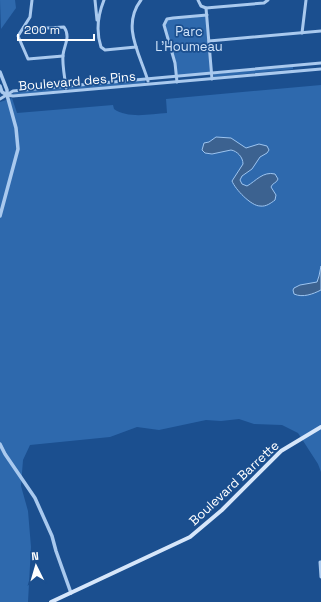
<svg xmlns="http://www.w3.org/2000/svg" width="321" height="602" font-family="'Space Grotesk',sans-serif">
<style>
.green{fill:#2e69ad}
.water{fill:#3c6290;stroke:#9cc4f0}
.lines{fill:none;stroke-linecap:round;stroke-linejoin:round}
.minor{stroke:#a9c9ee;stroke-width:3}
.tertiary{stroke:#a9c9ee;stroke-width:3.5}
.secondary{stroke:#d6e6fa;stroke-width:4}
.labels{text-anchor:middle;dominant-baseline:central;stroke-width:3.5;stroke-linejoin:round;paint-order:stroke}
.park-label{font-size:13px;fill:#cfe3fa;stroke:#1b4f8f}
.street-label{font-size:13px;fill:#fff;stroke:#1b4f8f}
</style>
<rect width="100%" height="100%" fill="#1b4f8f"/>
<g class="green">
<polygon points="0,0 15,0 16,8 1,29"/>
<polygon points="207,15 212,73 176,76 175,63 164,26 167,19"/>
<polygon points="293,67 293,69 214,77 214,74"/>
<polygon points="145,80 145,83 69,90 68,87"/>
<path d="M 321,85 L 321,472 L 318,464 L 298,433 L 282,425 L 254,424 L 239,419 L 221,421 L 206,420 L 159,430 L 137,427 L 110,437 L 30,445 L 23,460 L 21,486 L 28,511 L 31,547 L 28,602 L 0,602 L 0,102 L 12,98 L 17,113 L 113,105 L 114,109 C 128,119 151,114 167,113 L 166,99 Z"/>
<polygon points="64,87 64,90 11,95 11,94 19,92"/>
</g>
<g class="water">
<path d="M 216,137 L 231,138 L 246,148 L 259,144 L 267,146 L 269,150 L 267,153 L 260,157 L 252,169 L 242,176 L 240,180 L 242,184 L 247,186 C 256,181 263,171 275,174 L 278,179 C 277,183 272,183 271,187 L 276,195 L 275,200 C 271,203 266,207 260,206 C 251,206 235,189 232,181 L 243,164 C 243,157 237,151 231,150 L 212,154 L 205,153 L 202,150 L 204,143 L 209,142 Z"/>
<path d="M 321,266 L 321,290 C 313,294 303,298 294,294 L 293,290 L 294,288 L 300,285 L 317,282 L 319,276 Z"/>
</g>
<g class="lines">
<g class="minor">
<polyline points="32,0 30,17 18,36 28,59 63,56"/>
<polyline points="95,0 97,20"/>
<path d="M 104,0 C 98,15 96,32 101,47 L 105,50 L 136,47"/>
<path d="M 141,0 C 121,26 140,54 148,81"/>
<polyline points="198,0 201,6 206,8 264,3 268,0"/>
<polyline points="206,8 212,79"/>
<path d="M 24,27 L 31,29 L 64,27 C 71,37 64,45 63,55 C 62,65 65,78 66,88"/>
<polyline points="302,33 306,0"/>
<polyline points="209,41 321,31"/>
<polyline points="177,82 175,63 164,25 167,19 173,18 207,15"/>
<polyline points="7,95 13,96 321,69"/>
<polyline points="0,99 13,91 321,63"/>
<polyline points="321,562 320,562 321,577"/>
</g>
<g class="tertiary">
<polyline points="0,72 7,90 7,95 16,128 18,149 0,216"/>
<polyline points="0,86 2,92 7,95"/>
<polyline points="0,444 5,454 35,498 52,536 56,551 71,593"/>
</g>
<polyline class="secondary" points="51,602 190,537 222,510 281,451 321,427"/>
</g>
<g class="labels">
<g class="park-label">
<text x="189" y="31">Parc<tspan x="189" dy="15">L'Houmeau</tspan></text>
</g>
<g class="street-label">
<text transform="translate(77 81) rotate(-5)">Boulevard des Pins</text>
<text transform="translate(234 483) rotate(-43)">Boulevard Barrette</text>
</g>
</g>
<g transform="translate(36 566) rotate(355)" stroke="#1b4f8f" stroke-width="3" paint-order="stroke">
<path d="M0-3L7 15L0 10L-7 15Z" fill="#ffffff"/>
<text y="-6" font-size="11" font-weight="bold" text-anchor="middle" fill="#ffffff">N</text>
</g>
<path d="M18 34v6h76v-6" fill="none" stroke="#ffffff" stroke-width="2"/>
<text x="24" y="34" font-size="12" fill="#ffffff" stroke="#1b4f8f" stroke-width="3" paint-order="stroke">200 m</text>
</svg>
